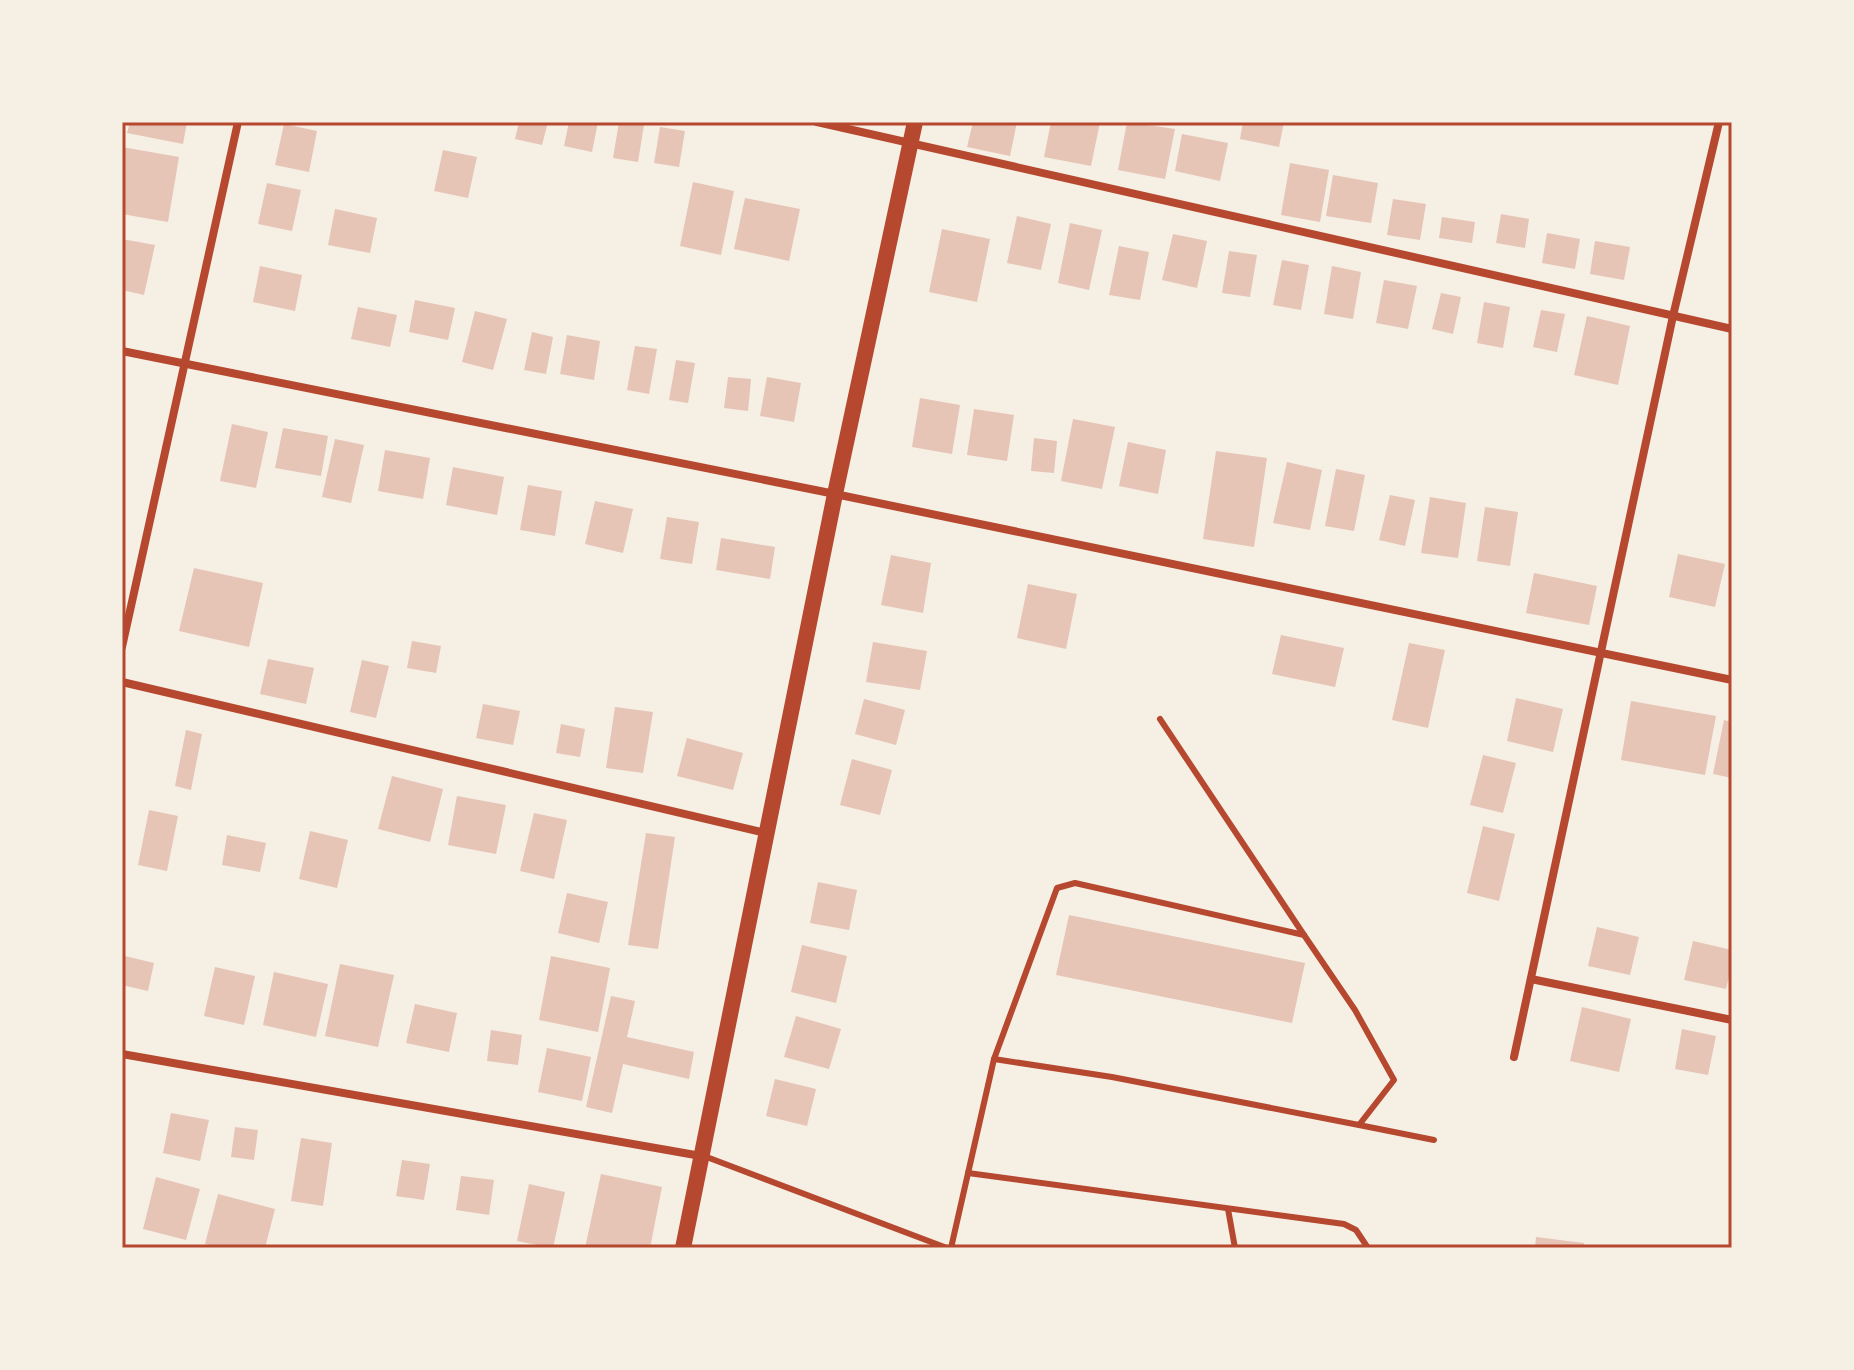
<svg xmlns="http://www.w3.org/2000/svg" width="1854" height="1370" font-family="'Fira Sans Condensed',sans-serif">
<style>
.building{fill:#e6c5b7}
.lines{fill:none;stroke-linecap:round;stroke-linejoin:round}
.service{stroke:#b5482f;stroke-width:6}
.minor{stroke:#b5482f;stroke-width:8}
.secondary{stroke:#b5482f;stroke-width:16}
.neatline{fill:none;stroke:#b5482f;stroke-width:3}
</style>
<rect width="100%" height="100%" fill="#f6efe4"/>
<g class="building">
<polygon points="130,122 187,122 183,144 127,133"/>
<polygon points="519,122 548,122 542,145 515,139"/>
<polygon points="569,122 598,122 592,152 564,146"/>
<polygon points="619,122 644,125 638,162 613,158"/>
<polygon points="973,122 1017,122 1010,156 967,147"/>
<polygon points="1051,122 1100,122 1091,166 1044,157"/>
<polygon points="1127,122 1175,129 1165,179 1118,170"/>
<polygon points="1243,122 1284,122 1279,147 1240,139"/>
<polygon points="284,124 317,131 309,172 275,165"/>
<polygon points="660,127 685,131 679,167 654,163"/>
<polygon points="1182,134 1228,143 1220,181 1175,171"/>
<polygon points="122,147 179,157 168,222 122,214"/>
<polygon points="443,150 477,157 468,198 434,191"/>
<polygon points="1290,163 1329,170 1320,222 1281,215"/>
<polygon points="1333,175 1378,183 1371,223 1326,216"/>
<polygon points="693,182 734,191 721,255 680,246"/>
<polygon points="267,183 301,190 292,231 258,224"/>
<polygon points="745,198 800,209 789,261 734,249"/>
<polygon points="1393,199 1426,204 1420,240 1387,235"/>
<polygon points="335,209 377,218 370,253 328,245"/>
<polygon points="1501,214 1529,219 1525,248 1496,243"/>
<polygon points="1017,216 1051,224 1041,270 1007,263"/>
<polygon points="1442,217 1475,222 1472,243 1439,238"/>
<polygon points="1070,223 1102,230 1089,290 1058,283"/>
<polygon points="942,229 990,239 977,302 929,292"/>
<polygon points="1547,233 1580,239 1575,269 1542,263"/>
<polygon points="1173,234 1207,241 1197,288 1162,280"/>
<polygon points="122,239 155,245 144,295 122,290"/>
<polygon points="1595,241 1630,247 1624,280 1590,274"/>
<polygon points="1119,246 1149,252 1140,300 1109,295"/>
<polygon points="1229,251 1257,255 1250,297 1222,293"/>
<polygon points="1282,260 1309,265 1301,310 1273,305"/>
<polygon points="260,266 302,275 295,311 253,302"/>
<polygon points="1332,266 1361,272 1353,319 1324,314"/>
<polygon points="1384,280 1417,286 1408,329 1376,323"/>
<polygon points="1441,293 1461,297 1453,334 1432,329"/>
<polygon points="415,300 455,308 448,340 409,332"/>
<polygon points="1484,302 1510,307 1503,348 1477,343"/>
<polygon points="358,307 397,315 390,347 351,339"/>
<polygon points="1541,310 1565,314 1557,352 1533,347"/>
<polygon points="475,311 507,319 493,370 462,362"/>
<polygon points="1587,316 1630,326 1618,385 1574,375"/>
<polygon points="532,332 553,337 546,374 524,370"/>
<polygon points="567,335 600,341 594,380 560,374"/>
<polygon points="635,346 657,349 649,394 627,390"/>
<polygon points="676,360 695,363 688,403 669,400"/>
<polygon points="728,377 751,379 748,411 724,408"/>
<polygon points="767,377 801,383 794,422 760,416"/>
<polygon points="920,398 960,405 952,454 912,447"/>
<polygon points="974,409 1014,415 1007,461 967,455"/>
<polygon points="1073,419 1115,427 1102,489 1061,481"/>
<polygon points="232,424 268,432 256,488 220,481"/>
<polygon points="283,428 328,436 321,476 275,468"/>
<polygon points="1034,438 1057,441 1054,473 1031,471"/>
<polygon points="335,439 364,445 351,503 322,497"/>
<polygon points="1128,442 1166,450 1158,494 1119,486"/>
<polygon points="385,450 430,458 423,499 378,491"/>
<polygon points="1216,451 1267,458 1254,547 1203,539"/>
<polygon points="1287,462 1322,470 1310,530 1273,523"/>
<polygon points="453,467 504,477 497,515 446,505"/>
<polygon points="1336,469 1365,475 1354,531 1325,526"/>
<polygon points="528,485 562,491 555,536 520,530"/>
<polygon points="1390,495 1415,500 1405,546 1379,540"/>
<polygon points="1430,497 1466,503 1458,558 1421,553"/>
<polygon points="595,501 633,509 623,553 585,544"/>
<polygon points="1485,507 1518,512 1510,566 1477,561"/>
<polygon points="667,517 699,522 692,564 660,559"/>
<polygon points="721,538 775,547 770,579 716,570"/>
<polygon points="1678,554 1725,564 1715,607 1669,597"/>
<polygon points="891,555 931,563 923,613 881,605"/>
<polygon points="194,568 263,583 249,647 179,631"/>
<polygon points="1534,573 1597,586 1589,625 1526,613"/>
<polygon points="1028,584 1077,594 1066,649 1017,638"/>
<polygon points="1281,635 1344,648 1335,687 1272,674"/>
<polygon points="412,641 441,646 436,673 407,668"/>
<polygon points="873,642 927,651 920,690 866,682"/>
<polygon points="1409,643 1445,650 1428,728 1392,720"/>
<polygon points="268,659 314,668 306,704 260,694"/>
<polygon points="362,660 389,666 376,718 350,712"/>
<polygon points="1516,698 1563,709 1553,752 1507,741"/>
<polygon points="864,699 905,710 896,745 855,734"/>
<polygon points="1631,701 1716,716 1705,775 1621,760"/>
<polygon points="483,704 520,711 513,745 476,738"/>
<polygon points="615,707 653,712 643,773 606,768"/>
<polygon points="1724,720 1732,722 1732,778 1713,774"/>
<polygon points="561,724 585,729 580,757 556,753"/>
<polygon points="186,730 202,734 191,790 175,786"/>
<polygon points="687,738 743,753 733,790 677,776"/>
<polygon points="1483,755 1516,763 1503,813 1470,805"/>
<polygon points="852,759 892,770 880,815 840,805"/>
<polygon points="392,776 443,789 430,842 378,829"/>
<polygon points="457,796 506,805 496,854 448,845"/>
<polygon points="149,810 178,816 167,871 138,865"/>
<polygon points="534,813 567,820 554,879 520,871"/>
<polygon points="1483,826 1515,834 1499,901 1467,893"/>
<polygon points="310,831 348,840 337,888 299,879"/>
<polygon points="646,833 675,837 658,949 628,945"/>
<polygon points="227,835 266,843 260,872 222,865"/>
<polygon points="818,882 857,890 849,930 810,923"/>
<polygon points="567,893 608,902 599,943 558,933"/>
<polygon points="1069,915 1305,963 1292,1023 1056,975"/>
<polygon points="1597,927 1639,937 1630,975 1588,966"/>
<polygon points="1693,941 1732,950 1732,965 1726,989 1684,980"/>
<polygon points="802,945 847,956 836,1003 791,992"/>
<polygon points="125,956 154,963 148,991 122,985"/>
<polygon points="551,956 610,968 598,1032 539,1020"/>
<polygon points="340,964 394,975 378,1047 325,1036"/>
<polygon points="215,967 255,976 244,1025 204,1016"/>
<polygon points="274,972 328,984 316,1037 263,1025"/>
<polygon points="611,996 635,1001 627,1037 694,1052 689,1079 623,1064 612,1113 586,1107"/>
<polygon points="415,1004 457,1013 449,1052 406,1043"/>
<polygon points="1582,1007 1631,1019 1619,1072 1570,1061"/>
<polygon points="796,1016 841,1029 829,1069 784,1057"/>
<polygon points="1682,1029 1716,1036 1708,1075 1675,1069"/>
<polygon points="491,1030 522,1035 518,1065 487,1061"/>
<polygon points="547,1048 591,1057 582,1101 538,1092"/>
<polygon points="775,1079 816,1089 807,1126 766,1116"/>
<polygon points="171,1113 209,1120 200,1161 163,1153"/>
<polygon points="235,1127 258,1130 254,1160 231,1157"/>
<polygon points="301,1138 332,1143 323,1206 291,1201"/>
<polygon points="402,1160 430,1164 424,1200 396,1196"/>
<polygon points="601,1174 662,1187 650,1248 585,1248"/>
<polygon points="461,1176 494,1180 489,1215 456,1210"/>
<polygon points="156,1177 200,1189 186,1240 143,1229"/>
<polygon points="529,1184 565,1192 553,1248 517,1241"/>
<polygon points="218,1194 275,1209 265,1248 220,1248 205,1244"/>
<polygon points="1536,1237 1584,1243 1583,1248 1535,1248"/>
</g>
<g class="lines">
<g class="service">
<polyline points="1160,719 1304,935"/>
<polyline points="994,1059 1057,888 1075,883 1304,935 1355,1010 1394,1080 1359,1125 1434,1140"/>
<polyline points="704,1156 947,1248"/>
<polyline points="968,1173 1344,1224 1356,1230 1368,1248"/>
<polyline points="1228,1209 1235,1248"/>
<polyline points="951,1248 994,1059 1112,1077 1359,1125"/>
</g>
<g class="minor">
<polyline points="817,122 1732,329"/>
<polyline points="122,351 835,494 1732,680"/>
<polyline points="122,647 238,122"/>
<polyline points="122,682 766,833"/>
<polyline points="1531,979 1732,1020"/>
<polyline points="122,1054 701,1156"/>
<polyline points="1514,1057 1673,316 1719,122"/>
</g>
<polyline class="secondary" points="683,1248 835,494 915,122"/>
</g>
<rect width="1854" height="1370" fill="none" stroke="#f6efe4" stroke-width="248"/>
<rect x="124" y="124" width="1606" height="1122" class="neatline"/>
</svg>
